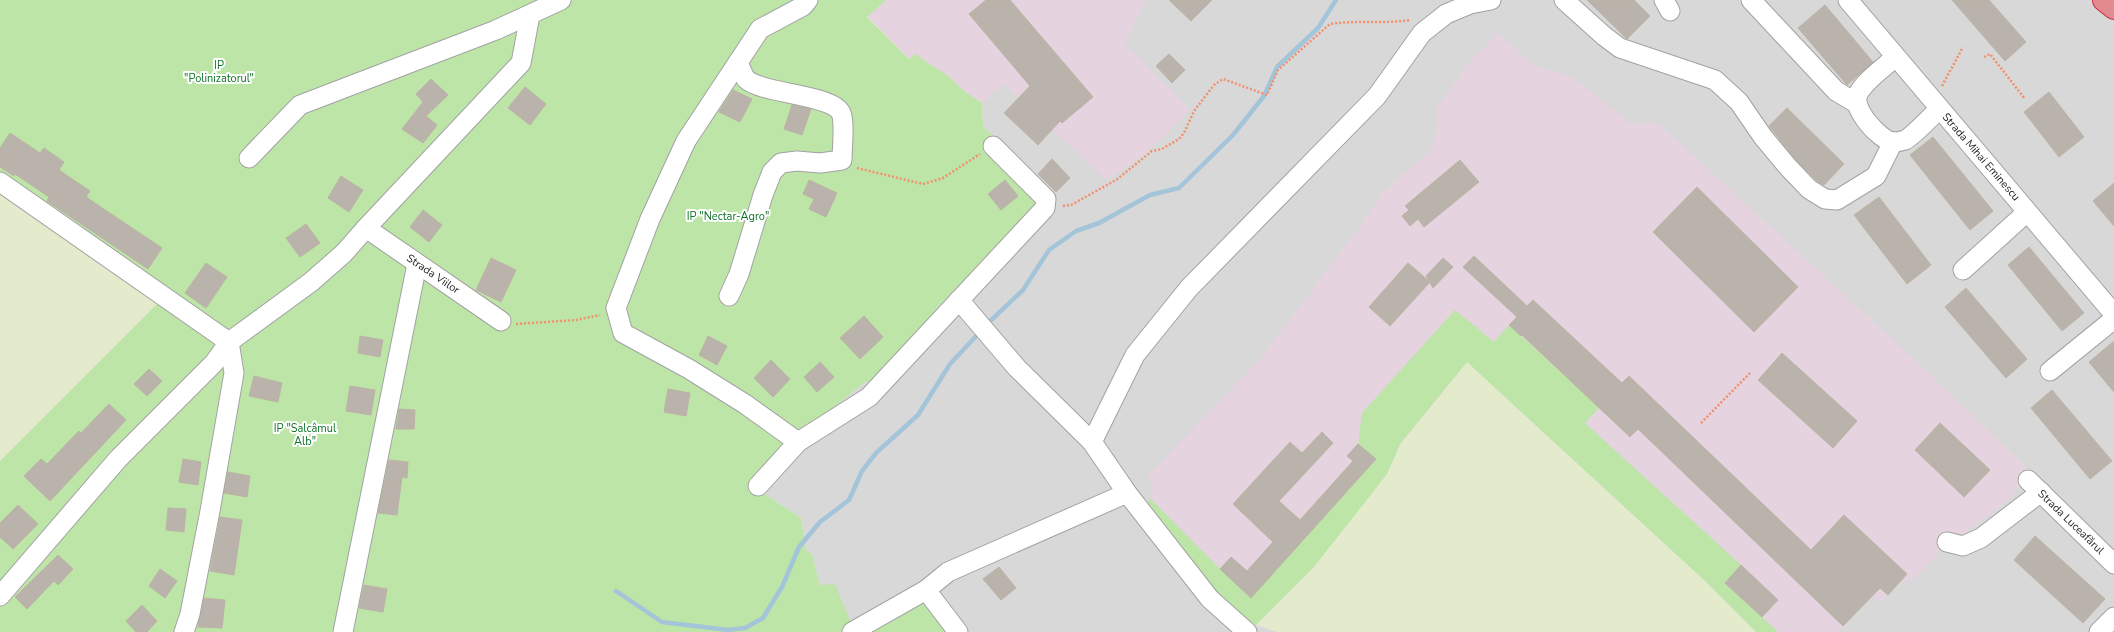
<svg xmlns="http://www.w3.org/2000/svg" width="2114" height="632" font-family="'Nunito Sans',sans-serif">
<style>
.residential{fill:#d9d8d8}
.industrial{fill:#e5d3df}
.farmland{fill:#e4ebcd}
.grass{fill:#bde5a8}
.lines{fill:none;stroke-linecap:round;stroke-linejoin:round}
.stream{stroke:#a3c4d9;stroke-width:4.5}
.building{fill:#b9b3ab;stroke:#bdb3a4}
.minor-casing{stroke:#a2a2a2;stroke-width:21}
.highway-casing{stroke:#cd2b49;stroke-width:24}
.path{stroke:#f38f6c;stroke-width:2.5;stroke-dasharray:2 2;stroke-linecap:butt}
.minor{stroke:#fff;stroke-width:19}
.highway{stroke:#e18b8e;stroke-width:22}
.labels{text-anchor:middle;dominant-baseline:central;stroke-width:4;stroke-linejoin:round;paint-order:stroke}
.park-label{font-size:11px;fill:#107327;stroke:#fff}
.street-label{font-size:11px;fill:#1b1b1b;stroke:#fff}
</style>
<rect width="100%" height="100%" fill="#eceae1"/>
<polygon class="residential" points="886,0 2114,0 2114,632 1756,632 1737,612 1257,625 1278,632 970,632 926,583 853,628 820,586 812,554 806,551 801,518 751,485 804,432 866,381 871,384 940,316 933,312 998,245 1003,146 983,126 982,103 963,90 948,76 915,54"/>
<g class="industrial">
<polygon points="886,0 1146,0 1124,43 1190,110 1144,155 1107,180 1004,84 982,103 963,90 948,76 915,54 909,59 867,16"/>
<polygon points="1497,34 1538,67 1571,76 1631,124 1658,123 1904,350 2032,472 2021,486 2000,507 1963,535 1951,536 1943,549 1913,580 1899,583 1881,603 1871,595 1837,632 1778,632 1725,583 1741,565 1585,423 1598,408 1509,325 1494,342 1455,310 1376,459 1251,598 1220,569 1150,498 1153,492 1149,475 1262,357 1361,225 1383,192 1431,151 1437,129 1438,106 1469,63"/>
</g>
<g class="farmland">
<polygon points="0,193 157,304 0,461"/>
<polygon points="1467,362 1703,579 1756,632 1278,632 1256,625 1313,568 1387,474 1400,444"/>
</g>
<g class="grass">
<polygon points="0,0 886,0 867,17 909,59 915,54 948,76 963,90 982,103 983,126 1003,146 1037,198 1038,205 933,312 940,316 871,385 866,381 804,432 751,485 801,518 806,550 812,554 820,585 835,584 853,628 926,583 970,632 0,632 0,461 157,304 0,193"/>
<polygon points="1455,310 1494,342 1509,325 1595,403 1599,408 1585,423 1741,565 1725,583 1778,632 1756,632 1703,579 1467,362 1400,444 1387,474 1313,568 1256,625 1224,604 1146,507 1150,498 1220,569 1251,598 1375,460 1358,444 1362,413"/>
</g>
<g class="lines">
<g class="stream">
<polyline points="986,325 1023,290 1049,250 1076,231 1099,223 1150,195 1179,188 1233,135 1264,96 1277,67 1318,28 1336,0"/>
<polyline points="616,591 662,622 728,630 745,628 763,618 782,587 799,547 820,522 849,500 862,471 876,453 918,415 950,364 980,332"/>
</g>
</g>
<g class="building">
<polygon points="986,0 1010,0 1093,97 1062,123 1060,121 1038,145 1004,113 1030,86 969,14"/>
<polygon points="1169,0 1212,0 1191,21"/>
<polygon points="1587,0 1634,0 1650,16 1627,39"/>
<polygon points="1952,0 1989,0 2026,42 2005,61"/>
<polygon points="1825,5 1873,62 1847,85 1798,28"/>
<polygon points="1169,54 1185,70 1172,83 1156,66"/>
<polygon points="431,79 448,95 426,116 437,125 423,143 402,129 423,102 416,94"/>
<polygon points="525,87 546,104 530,125 508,108"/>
<polygon points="733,90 752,99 740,122 719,112"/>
<polygon points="2049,92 2084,137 2059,157 2024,112"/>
<polygon points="792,105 811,109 802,135 784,129"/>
<polygon points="1787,108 1844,164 1824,185 1817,181 1796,160 1769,126"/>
<polygon points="10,133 40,153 44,148 64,162 59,170 90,191 86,197 162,248 148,269 47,201 49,197 15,174 14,176 0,167 0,148"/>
<polygon points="1933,137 1993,211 1970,230 1910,155"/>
<polygon points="1052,159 1070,178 1056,192 1038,174"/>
<polygon points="1460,160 1479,182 1424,227 1418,219 1410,226 1402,216 1409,210 1405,206"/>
<polygon points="341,176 363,190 349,212 328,198"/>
<polygon points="809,180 837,193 826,217 809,209 814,199 803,194"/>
<polygon points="1005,180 1018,196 1001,210 988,194"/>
<polygon points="2114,183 2114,226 2093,201"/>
<polygon points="1697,187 1798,287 1754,332 1653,232"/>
<polygon points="1879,197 1931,265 1907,284 1854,215"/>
<polygon points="423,210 442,225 429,242 410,227"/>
<polygon points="306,224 320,243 300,257 286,238"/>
<polygon points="2029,247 2084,313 2062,331 2008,265"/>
<polygon points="1474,256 1527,306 1533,300 1622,383 1629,376 1811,550 1844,515 1907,574 1888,595 1880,588 1843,626 1638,429 1630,437 1522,335 1521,336 1509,325 1517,317 1463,267"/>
<polygon points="491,258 516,270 501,302 476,290"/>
<polygon points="1443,258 1453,267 1433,288 1426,276"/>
<polygon points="206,263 227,277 206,308 185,293"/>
<polygon points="1408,263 1430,282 1390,326 1369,307"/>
<polygon points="1966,288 2027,359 2006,378 1945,307"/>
<polygon points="864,316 883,337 860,359 840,338"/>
<polygon points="360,336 383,340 380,357 358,353"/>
<polygon points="708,336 727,346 717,365 699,355"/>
<polygon points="2114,341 2114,392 2089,362"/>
<polygon points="1782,353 1857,421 1833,448 1758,380"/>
<polygon points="771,360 790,379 773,397 754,378"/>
<polygon points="820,362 834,377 817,392 804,377"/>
<polygon points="149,369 162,381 147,396 134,384"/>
<polygon points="254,376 282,383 278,402 249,396"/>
<polygon points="350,386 375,390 371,415 346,411"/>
<polygon points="668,389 690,393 686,416 664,412"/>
<polygon points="2052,390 2112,461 2090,479 2031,408"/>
<polygon points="109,404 126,420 50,501 24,476 41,459 47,464 79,431 81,433"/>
<polygon points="399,409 415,410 414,429 396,429"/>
<polygon points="1940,423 1990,470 1964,497 1915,450"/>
<polygon points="1322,432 1333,443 1279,501 1300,520 1353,461 1347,456 1358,444 1376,459 1251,598 1220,569 1231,557 1247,571 1273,542 1233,504 1290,442 1302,453"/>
<polygon points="183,459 201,462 198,485 179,482"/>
<polygon points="389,460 408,462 407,478 402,477 397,515 378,513"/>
<polygon points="228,472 250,476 247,497 224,493"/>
<polygon points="18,505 38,524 13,549 0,537 0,523"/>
<polygon points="168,508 186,509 184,532 166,530"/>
<polygon points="220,517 242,520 234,575 210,571"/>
<polygon points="2035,536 2105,599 2083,623 2014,560"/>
<polygon points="58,555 73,569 58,585 54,581 27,609 15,597"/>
<polygon points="1741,565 1778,600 1762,617 1725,583"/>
<polygon points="999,567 1016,588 1001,600 983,579"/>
<polygon points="160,569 177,581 165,598 149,586"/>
<polygon points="364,585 387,589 383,612 359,608"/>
<polygon points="204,598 225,600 222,628 198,627"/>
<polygon points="142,605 157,621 147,632 136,632 126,621"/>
</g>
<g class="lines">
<defs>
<g id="minor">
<polyline points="1564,0 1604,36 1620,48 1715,80 1739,102 1763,137 1788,167 1809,189 1825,199 1837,200 1876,176 1893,142"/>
<polyline points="1664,0 1670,11"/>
<polyline points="1751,0 1836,91 1856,103"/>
<polyline points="1848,0 2114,314"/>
<path d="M 1895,57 C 1884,68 1865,80 1858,94 C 1851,108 1879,140 1893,142 C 1896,142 1902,141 1905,140 C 1912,137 1932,116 1939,109"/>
<polyline points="249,158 300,105 496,30 561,0"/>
<polyline points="0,182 229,342 234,373 210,511 190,614 184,632"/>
<polyline points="366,228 501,321"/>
<polyline points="1963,270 2027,212"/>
<path d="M 729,296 L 739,274 L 763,195 L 772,172 L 781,163 L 797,161 L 820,163 L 842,160 C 842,149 845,122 841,113 C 832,94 761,94 746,79 C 743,75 740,67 738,62"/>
<polyline points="959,300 1017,368 1092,442 1127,493 1210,599 1247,632"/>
<polyline points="2050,371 2114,319"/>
<polyline points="798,442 745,404 689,369 623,333 616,308 650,219 686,141 760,29 803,6 808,0"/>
<polyline points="1092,442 1135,355 1189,288 1377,96 1422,33 1446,14 1470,4 1491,0"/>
<polyline points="2028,480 2114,564"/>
<polyline points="758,486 798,442 869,397 1045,208 1046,199 993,146"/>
<polyline points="1947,542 1963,546 1981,538 2041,492"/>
<polyline points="926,590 958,632"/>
<polyline points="0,596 118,459 214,363 229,342 311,282 344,253 366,228 521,63 530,15"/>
<polyline points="343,632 417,264"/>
<polyline points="852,632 926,590 948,572 1127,493"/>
<polyline points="2099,632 2114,617"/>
</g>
<polyline id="highway" points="2104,0 2114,8"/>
</defs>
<use href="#minor" class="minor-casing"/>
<use href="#highway" class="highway-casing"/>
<g class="path">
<polyline points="1984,57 1990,54 2025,99"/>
<polyline points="1942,86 1963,47"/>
<polyline points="857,168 923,184 943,178 980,154"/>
<path d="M 1063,206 L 1071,205 L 1116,180 L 1152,151 L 1162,149 L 1179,139 L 1184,133 L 1194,111 L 1214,85 L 1223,79 L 1267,95 L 1278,70 L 1330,24 C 1357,20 1384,24 1410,20"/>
<polyline points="516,324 576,320 600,315"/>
<polyline points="1701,423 1751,372"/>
</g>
<use href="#minor" class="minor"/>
<use href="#highway" class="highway"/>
</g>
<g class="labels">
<g class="park-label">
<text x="219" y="65">IP<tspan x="219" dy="13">"Polinizatorul"</tspan></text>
<text x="728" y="216">IP "Nectar-Agro"</text>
<text x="305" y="428">IP "Salcâmul<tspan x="305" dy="13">Alb"</tspan></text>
</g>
<g class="street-label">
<text transform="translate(1981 157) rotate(49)">Strada Mihai Eminescu</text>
<text transform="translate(433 274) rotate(34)">Strada Viilor</text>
<text transform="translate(2071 522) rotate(44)">Strada Luceafărul</text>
</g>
</g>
</svg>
